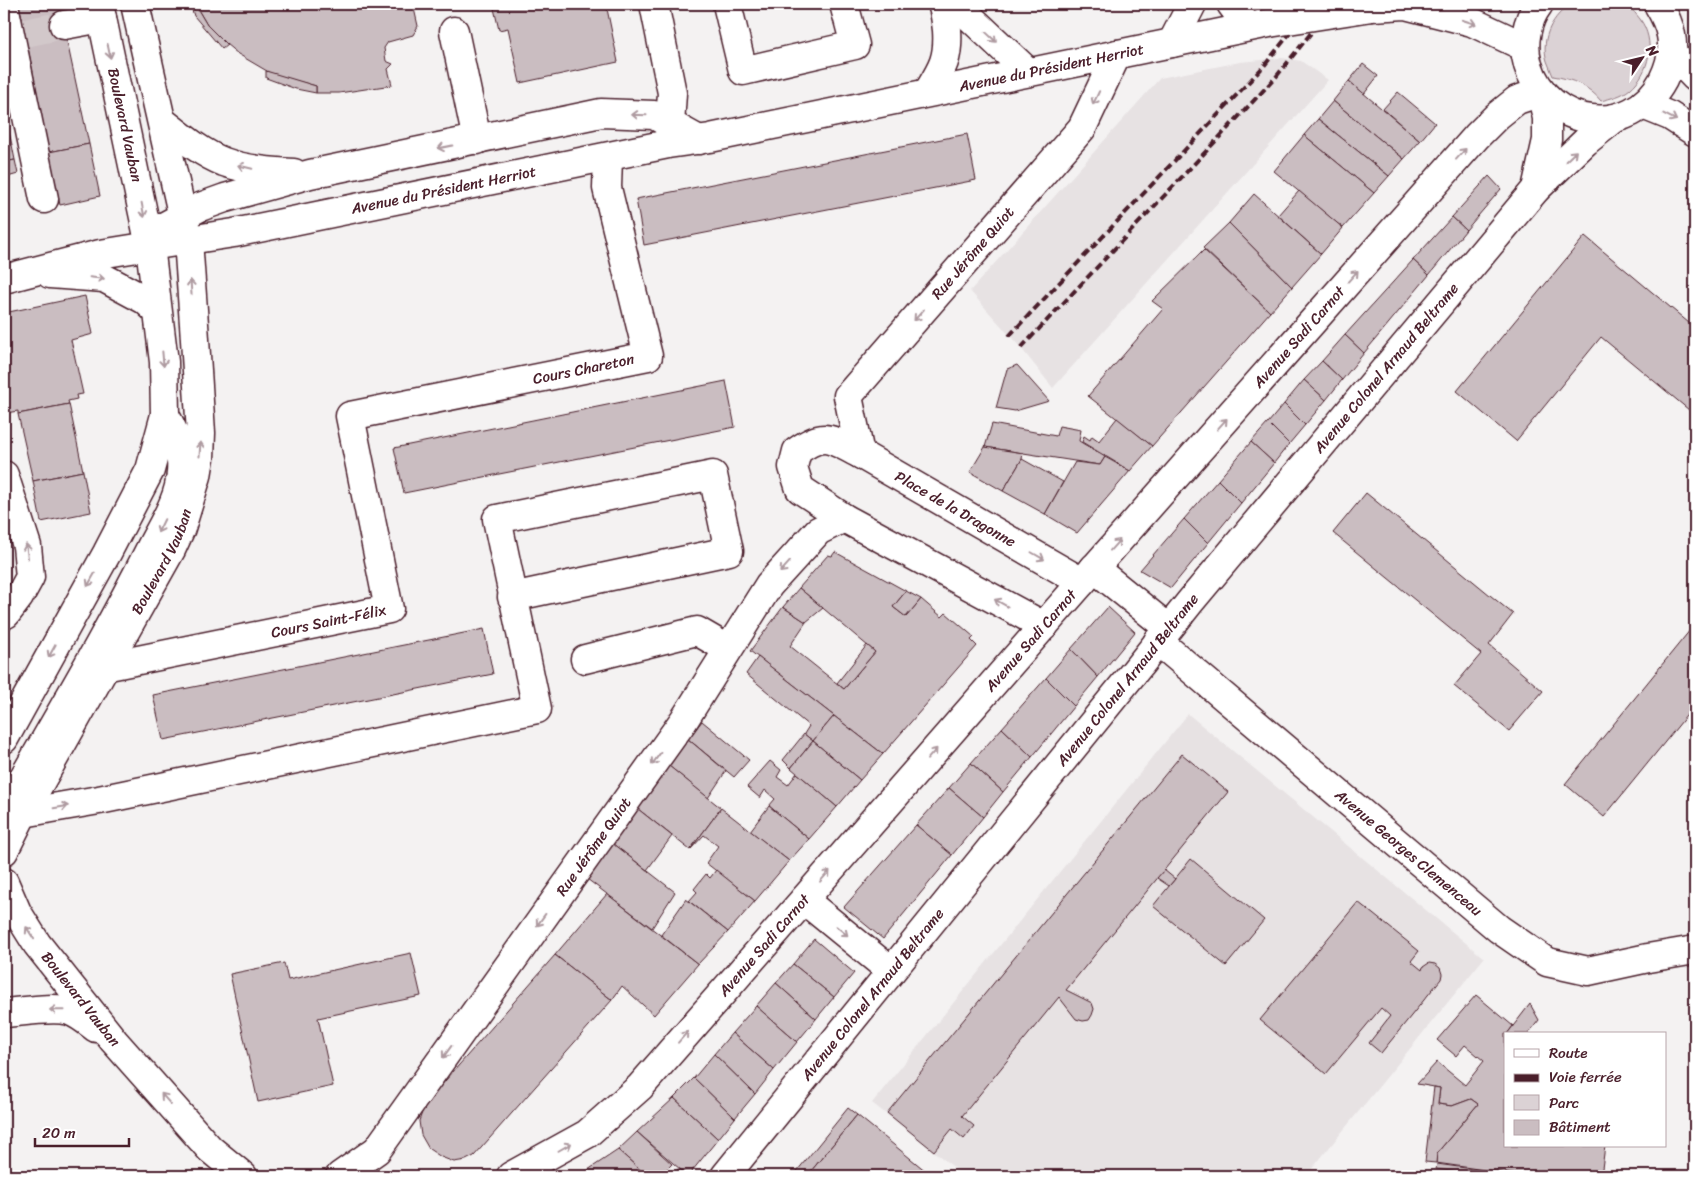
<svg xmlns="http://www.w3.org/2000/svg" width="1699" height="1180" font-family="Sriracha,sans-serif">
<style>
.built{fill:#e7e2e3}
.green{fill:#dbd2d5;stroke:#927880}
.building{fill:#cabdc1;stroke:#4a1f2b}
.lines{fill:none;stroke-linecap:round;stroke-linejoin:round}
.minor-tunnel{stroke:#d2c8ca;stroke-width:28;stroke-dasharray:28 14;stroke-linecap:butt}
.minor-casing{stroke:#4a1f2b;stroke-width:31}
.major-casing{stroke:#4a1f2b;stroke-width:31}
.minor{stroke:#fff;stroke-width:28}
.major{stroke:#fff;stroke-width:28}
.rail{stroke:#4a1f2b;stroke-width:4;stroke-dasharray:8 4;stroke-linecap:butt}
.major-bridge-casing{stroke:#4a1f2b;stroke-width:31;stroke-linecap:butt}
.major-bridge{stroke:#fff;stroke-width:28}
.oneway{stroke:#ae9aa0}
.labels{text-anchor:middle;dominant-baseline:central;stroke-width:4;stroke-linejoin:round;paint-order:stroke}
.street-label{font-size:15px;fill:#4a1f2b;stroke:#fff}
</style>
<rect width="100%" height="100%" fill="#f4f2f2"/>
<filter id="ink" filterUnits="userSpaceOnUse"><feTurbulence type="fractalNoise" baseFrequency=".02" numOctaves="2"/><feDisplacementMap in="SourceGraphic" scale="10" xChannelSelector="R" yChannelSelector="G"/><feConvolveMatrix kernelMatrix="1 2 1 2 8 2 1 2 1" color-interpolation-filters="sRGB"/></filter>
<g filter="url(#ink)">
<g class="built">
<polygon points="1282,58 1301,61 1328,80 1053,388 1021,348 970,291 1160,78 1240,62"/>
<polygon points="1188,714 1484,958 1306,1176 965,1176 872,1103"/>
</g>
<path class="green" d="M 1572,4 C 1585,4 1598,4 1611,4 C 1615,4 1620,3 1623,4 C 1630,6 1636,14 1640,19 C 1656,41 1650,72 1630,89 C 1622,96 1611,98 1601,101 C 1589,86 1572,79 1553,76 C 1551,71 1549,66 1547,61 C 1540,39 1553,14 1572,4 Z"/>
<g class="building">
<polygon points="19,4 59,4 89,144 49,152"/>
<polygon points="188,4 413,4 418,26 413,35 388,42 384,48 386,61 393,64 388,69 392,85 339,93 316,93 316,86 272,74 238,54 214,34 207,25 197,8 192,10"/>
<polygon points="493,4 606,4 618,62 520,83 508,28 499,30"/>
<polygon points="197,8 207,25 227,45 222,49 194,16 192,10"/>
<polygon points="1363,64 1378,76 1364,94 1349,81"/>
<polygon points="266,71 316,86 316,93 296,89 266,78"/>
<polygon points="1349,81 1420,141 1404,159 1333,101"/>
<polygon points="1398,92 1435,123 1420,141 1383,109"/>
<polygon points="1333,101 1404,159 1389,176 1318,119"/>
<polygon points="4,117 6,117 9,132 4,132"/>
<polygon points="1318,119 1389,176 1374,193 1304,135"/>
<polygon points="4,132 9,132 12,145 4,147"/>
<polygon points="967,134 976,180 644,245 636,199"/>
<polygon points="1304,135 1374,193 1343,228 1274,171"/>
<polygon points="89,144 100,196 60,205 49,152"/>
<polygon points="12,145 15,160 4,162 4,147"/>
<polygon points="15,160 18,174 4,178 4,162"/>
<polygon points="1489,176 1501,189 1466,230 1452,217"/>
<polygon points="1299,191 1343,228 1321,254 1278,215"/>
<polygon points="1254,194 1321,254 1292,287 1229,223"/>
<polygon points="1452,217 1466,230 1429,275 1413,260"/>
<polygon points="1229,223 1292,287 1270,312 1203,248"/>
<polygon points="1585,236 1695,328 1695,415 1601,337 1516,441 1457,391"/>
<polygon points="1204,250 1270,312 1152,446 1088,396 1163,309 1152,301"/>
<polygon points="1413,260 1429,275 1364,353 1345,335"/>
<polygon points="85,296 93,334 71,340 83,394 76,395 77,399 68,401 69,404 18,414 18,411 6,413 4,402 4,313"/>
<polygon points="1345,335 1364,353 1342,380 1322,361"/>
<polygon points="1322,361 1342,380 1326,400 1304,380"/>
<polygon points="1017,365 1049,401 1015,411 996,408 1007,369"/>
<polygon points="1304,380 1326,400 1305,425 1284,404"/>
<polygon points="726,381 735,427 404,493 394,448"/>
<polygon points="69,404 83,471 33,481 18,414"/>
<polygon points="1284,404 1305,425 1289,444 1268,423"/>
<polygon points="1117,418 1152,446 1130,471 1082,442 1084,436 1090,440 1092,436 1099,441"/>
<polygon points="1268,423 1289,444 1274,463 1251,442"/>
<polygon points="992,424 1056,436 1059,426 1081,430 1079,441 1105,457 1100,465 985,447"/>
<polygon points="1251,442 1274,463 1241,503 1218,480"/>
<polygon points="985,447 1023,453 1022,459 1003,491 970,472"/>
<polygon points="1105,457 1130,471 1077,533 1045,514 1075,462 1100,465"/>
<polygon points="1022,459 1063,482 1045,514 1003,491"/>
<polygon points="83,471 91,512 41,522 33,481"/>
<polygon points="1218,480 1241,503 1208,543 1184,519"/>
<polygon points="1366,493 1513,614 1489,645 1543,691 1509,731 1454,686 1481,654 1333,533"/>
<polygon points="1184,519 1208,543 1171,588 1140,570"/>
<polygon points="835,552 906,591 893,607 906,617 921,599 942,617 946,613 974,637 971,640 977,646 883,754 750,651 783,607 806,622 790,646 844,689 875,652 799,588 828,555 832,556"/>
<polygon points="799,588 823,608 806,622 783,607"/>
<polygon points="906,591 921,599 906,617 893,607"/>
<polygon points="1108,607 1135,632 1098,677 1071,649"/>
<polygon points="1695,624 1695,705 1604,817 1565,784"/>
<polygon points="484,629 493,674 163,740 153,695"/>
<polygon points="4,639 7,654 4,660"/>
<polygon points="867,645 875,652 844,689 837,683"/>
<polygon points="1071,649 1098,677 1074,706 1046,678"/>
<polygon points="758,657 834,716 813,741 804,734 809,726 746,674"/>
<polygon points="1046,678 1074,706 1032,757 1002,728"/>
<polygon points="834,716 883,754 860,780 813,741"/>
<polygon points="702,721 749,760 734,777 688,739"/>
<polygon points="1002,728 1032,757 1003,792 971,763"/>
<polygon points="804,734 813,741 791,768 783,760"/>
<polygon points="688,739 726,771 708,798 669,766"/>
<polygon points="813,741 860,780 837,807 791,768"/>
<polygon points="1182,754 1228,792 1066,990 1092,1003 1094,1009 1092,1015 1089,1020 1083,1021 1076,1019 1059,997 962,1116 974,1126 964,1139 952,1129 934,1151 887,1113"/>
<polygon points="770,761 781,770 777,777 788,785 797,773 837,807 809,839 769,806 775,799 765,790 760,798 747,787"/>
<polygon points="971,763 1003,792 983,817 949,788"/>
<polygon points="669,766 721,808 690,850 638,809"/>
<polygon points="949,788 983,817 952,855 916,825"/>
<polygon points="769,806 809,839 789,861 750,831"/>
<polygon points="721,808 789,861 755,901 706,863 718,846 704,835 690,850"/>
<polygon points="638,809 672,836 647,870 613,844"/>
<polygon points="916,825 952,855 883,939 844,907"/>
<polygon points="613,844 675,892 652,928 587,879"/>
<polygon points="1191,859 1264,920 1226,966 1153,906"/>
<polygon points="716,870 755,901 728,932 689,901 697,892 694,889 706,874 710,878"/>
<polygon points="1164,870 1175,879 1169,886 1157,878"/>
<polygon points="607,894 698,964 654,1015 622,986 612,1000 555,955"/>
<polygon points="686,899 728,932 698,964 661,935"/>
<polygon points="1358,902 1419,951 1411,961 1422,970 1423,967 1429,963 1435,964 1440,968 1442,974 1441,979 1381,1053 1369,1043 1390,1016 1381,1008 1326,1074 1260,1020"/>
<polygon points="814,939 854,973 834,997 793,964"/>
<polygon points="411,953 421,996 318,1018 333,1086 258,1102 230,974 284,963 288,980"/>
<polygon points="555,955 612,1000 474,1156 466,1160 454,1162 441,1157 429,1149 421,1135 419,1121 425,1104"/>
<polygon points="793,964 834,997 816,1019 776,983"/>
<polygon points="776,983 816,1019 797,1042 756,1006"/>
<polygon points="1476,995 1513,1026 1507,1034 1505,1034 1505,1146 1605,1146 1601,1176 1581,1176 1560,1173 1559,1176 1527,1176 1436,1163 1437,1153 1478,1104 1471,1099 1452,1106 1438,1104 1440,1088 1417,1084 1437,1062 1465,1085 1484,1061 1465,1045 1456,1056 1437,1040"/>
<polygon points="1530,1004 1539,1020 1528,1034 1507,1034"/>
<polygon points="756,1006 797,1042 774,1070 732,1033"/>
<polygon points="732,1033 774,1070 755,1094 714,1054"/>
<polygon points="714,1054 755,1094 735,1118 694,1078"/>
<polygon points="694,1078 735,1118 718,1139 674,1098"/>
<polygon points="1434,1087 1440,1088 1438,1104 1452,1106 1471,1099 1478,1104 1437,1153 1436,1163 1425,1162"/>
<polygon points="674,1098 718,1139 688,1176 637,1132"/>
<polygon points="848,1108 857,1115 807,1176 793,1176"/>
<polygon points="857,1115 932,1176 807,1176"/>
<polygon points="637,1132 672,1164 660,1176 647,1176 618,1150"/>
<polygon points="618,1150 647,1176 579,1176"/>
<polygon points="1437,1164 1473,1169 1472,1174 1436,1169"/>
<polygon points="678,1169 686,1176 671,1176"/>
<polygon points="1473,1169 1516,1175 1516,1176 1472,1176"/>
</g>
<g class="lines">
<polyline class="minor-tunnel" points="25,33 64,25"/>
<defs>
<g id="minor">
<polyline points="654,4 672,93 669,140"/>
<polyline points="727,4 743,71 855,45 844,4"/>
<polyline points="956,4 1028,72"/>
<polyline points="1231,4 1248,27"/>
<polyline points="4,5 44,199"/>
<polyline points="64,25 102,18"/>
<polyline points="454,31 477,140"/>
<polyline points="1172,43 1192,4"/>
<path d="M 928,92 C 942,69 949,59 947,30 C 946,21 945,12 942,4"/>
<path d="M 162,121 C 181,136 201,153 224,162 C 246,170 271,172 294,173"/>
<polyline points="50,274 104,278 145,300 157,311"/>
<polyline points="4,279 100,254 150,246 156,234 163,227 200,207 225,198 310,174 601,113 654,115 699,140"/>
<path id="s1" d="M 860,454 L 848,396 L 1082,128 L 1117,54"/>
<polyline points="4,475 27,546 30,577 19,597 6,614 4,615"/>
<polyline points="1094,568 1168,628"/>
<path id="s2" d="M 1044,626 L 844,518 L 800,489 L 793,467 L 797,451 C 826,430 831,440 860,454 L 1082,582"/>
<path id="s3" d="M 1158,641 L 1499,929 L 1547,962 L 1588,971 L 1648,958 L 1695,950"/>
<polyline points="585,659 697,631 728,649"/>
<path id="s4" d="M 104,667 L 389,609 L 350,416 L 648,356 L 607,188 L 608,157"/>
<path d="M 4,812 C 53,725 105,639 150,549 C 162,525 180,499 181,472 C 183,450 175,433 165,415"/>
<polyline points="23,813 99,800 537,709 497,519 713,475 729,551 512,597"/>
<polyline points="804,900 891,971"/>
<path id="s5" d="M 340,1176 L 377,1150 L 684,720 L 769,585 L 818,531 L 844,518"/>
</g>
<g id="major">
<path d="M 1539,4 C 1526,21 1522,45 1528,65 C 1548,129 1631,140 1663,80 C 1670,66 1674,50 1671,35 C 1669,24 1664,14 1658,4"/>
<polyline points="1372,7 1405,5 1472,22 1525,47"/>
<polyline points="1672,53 1695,77"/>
<polyline points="1643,105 1670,116 1695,132"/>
<polyline points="1536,189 1547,140 1547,118 1541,92"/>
<path id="s6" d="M 150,246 L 234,233 L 668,144 L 710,138 L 1269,23"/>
<polyline points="4,739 107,553 150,470 165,415 164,362 150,246 99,4"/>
<path id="s7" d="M 4,851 L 23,813 L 171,550 L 181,528 L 197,476 L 200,458 L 201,433 L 194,324 L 188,240 L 135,4"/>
<path id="s8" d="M 4,882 L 17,912 L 37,944 L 114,1041 L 210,1149 L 243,1176"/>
<path d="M 4,1013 C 21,1012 54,1006 70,1011 C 80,1015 88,1022 96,1028"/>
<path id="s9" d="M 511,1176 L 587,1134 L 640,1087 L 1082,582 L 1477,136 L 1497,116 L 1517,100 L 1541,92"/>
<path id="s10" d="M 725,1176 L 1135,671 L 1190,602 L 1536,189 L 1585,142 L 1615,118"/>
</g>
</defs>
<use href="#minor" class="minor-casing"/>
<use href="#major" class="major-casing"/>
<use href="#minor" class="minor"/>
<use href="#major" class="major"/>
<g class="rail">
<polyline points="1009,336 1264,66 1313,4"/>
<polyline points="1021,348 1276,77 1334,4"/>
</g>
<defs>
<polyline id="major-bridge" points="1269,23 1372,7"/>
</defs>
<use href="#major-bridge" class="major-bridge-casing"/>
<use href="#major-bridge" class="major-bridge"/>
</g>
<defs><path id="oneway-shaft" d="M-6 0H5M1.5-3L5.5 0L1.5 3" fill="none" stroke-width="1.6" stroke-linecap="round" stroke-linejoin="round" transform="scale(1.25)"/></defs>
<g class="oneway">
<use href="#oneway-shaft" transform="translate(1469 22) rotate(18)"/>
<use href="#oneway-shaft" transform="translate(991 37) rotate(43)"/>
<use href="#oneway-shaft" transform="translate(109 51) rotate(78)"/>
<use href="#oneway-shaft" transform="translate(1096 98) rotate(115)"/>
<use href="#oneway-shaft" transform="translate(639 115) rotate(-178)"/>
<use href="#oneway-shaft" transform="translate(1670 117) rotate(27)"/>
<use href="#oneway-shaft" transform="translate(445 147) rotate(169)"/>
<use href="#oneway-shaft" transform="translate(1461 154) rotate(-48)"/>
<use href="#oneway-shaft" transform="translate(1571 156) rotate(-44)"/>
<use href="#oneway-shaft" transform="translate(245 167) rotate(-167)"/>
<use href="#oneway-shaft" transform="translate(143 210) rotate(79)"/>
<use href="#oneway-shaft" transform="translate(1353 276) rotate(-48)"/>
<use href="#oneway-shaft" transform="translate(97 278) rotate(6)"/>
<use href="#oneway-shaft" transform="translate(191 287) rotate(-94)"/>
<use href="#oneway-shaft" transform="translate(919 315) rotate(131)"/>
<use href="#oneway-shaft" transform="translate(163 359) rotate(85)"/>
<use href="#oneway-shaft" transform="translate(1222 424) rotate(-48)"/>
<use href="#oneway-shaft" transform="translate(200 449) rotate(-86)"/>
<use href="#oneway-shaft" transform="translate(161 526) rotate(116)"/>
<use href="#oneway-shaft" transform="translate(1115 545) rotate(-48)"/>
<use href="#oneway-shaft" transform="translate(27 551) rotate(-98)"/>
<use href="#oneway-shaft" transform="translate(1038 556) rotate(30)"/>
<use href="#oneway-shaft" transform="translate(785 567) rotate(132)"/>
<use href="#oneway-shaft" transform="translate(91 580) rotate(120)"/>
<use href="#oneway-shaft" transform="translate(1001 603) rotate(-151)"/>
<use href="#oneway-shaft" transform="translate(52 651) rotate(119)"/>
<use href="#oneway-shaft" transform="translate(932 754) rotate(-49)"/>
<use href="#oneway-shaft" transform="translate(656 759) rotate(126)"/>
<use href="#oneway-shaft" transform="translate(61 807) rotate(-9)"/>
<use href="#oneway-shaft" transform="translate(825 876) rotate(-49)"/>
<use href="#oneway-shaft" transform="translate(541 920) rotate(126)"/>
<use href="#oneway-shaft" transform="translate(842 931) rotate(39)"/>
<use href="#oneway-shaft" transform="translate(30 933) rotate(-123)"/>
<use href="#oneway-shaft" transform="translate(57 1010) rotate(-179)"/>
<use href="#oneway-shaft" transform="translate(683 1037) rotate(-49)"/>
<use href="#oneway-shaft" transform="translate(447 1052) rotate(126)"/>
<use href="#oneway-shaft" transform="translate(166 1099) rotate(-131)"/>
<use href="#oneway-shaft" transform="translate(565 1147) rotate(-30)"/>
</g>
</g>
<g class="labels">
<g class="street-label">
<text stroke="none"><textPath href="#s6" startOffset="919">Avenue du Président Herriot</textPath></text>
<text transform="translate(125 125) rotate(78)">Boulevard Vauban</text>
<text stroke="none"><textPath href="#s6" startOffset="299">Avenue du Président Herriot</textPath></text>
<text stroke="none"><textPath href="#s1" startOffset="249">Rue Jérôme Quiot</textPath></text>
<text stroke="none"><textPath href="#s9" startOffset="1156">Avenue Sadi Carnot</textPath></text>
<text stroke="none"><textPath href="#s10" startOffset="1044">Avenue Colonel Arnaud Beltrame</textPath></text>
<text stroke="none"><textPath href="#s4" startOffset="726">Cours Chareton</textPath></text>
<text stroke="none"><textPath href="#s2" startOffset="499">Place de la Dragonne</textPath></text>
<text stroke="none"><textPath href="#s7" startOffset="330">Boulevard Vauban</textPath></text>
<text stroke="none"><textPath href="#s4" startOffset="229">Cours Saint-Félix</textPath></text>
<text stroke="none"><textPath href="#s9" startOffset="751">Avenue Sadi Carnot</textPath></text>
<text stroke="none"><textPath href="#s10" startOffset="639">Avenue Colonel Arnaud Beltrame</textPath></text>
<text stroke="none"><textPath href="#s5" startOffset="418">Rue Jérôme Quiot</textPath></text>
<text stroke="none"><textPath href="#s3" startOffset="328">Avenue Georges Clemenceau</textPath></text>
<text stroke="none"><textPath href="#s9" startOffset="346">Avenue Sadi Carnot</textPath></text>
<text stroke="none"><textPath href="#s8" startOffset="141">Boulevard Vauban</textPath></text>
<text stroke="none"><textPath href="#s10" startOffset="234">Avenue Colonel Arnaud Beltrame</textPath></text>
</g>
</g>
<rect width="1699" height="1180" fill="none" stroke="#fff" stroke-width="20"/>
<rect x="10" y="10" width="1679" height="1160" fill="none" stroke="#4a1f2b" stroke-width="2" filter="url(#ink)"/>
<rect x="1504" y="1032" width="162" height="115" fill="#ffffff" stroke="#b7a5aa"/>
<rect x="1514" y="1049" width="25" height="8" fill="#ffffff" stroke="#b7a5aa"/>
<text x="1549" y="1058" font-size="15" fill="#4a1f2b">Route</text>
<rect x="1514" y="1074" width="25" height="8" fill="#4a1f2b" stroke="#b7a5aa"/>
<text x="1549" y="1082" font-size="15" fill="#4a1f2b">Voie ferrée</text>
<rect x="1514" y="1095" width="25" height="15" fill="#dbd2d5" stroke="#b7a5aa"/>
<text x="1549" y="1108" font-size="15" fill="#4a1f2b">Parc</text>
<rect x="1514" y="1120" width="25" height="15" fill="#cabdc1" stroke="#b7a5aa"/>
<text x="1549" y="1132" font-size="15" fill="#4a1f2b">Bâtiment</text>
<g transform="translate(1642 58) rotate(55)" stroke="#ffffff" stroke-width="4" paint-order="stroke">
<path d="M0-4L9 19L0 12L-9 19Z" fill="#4a1f2b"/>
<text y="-8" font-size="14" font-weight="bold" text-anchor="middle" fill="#4a1f2b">N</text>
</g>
<path d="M35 1138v8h94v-8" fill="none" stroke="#4a1f2b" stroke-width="2.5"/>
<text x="42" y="1138" font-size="15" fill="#4a1f2b" stroke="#ffffff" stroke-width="4" paint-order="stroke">20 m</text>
</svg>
